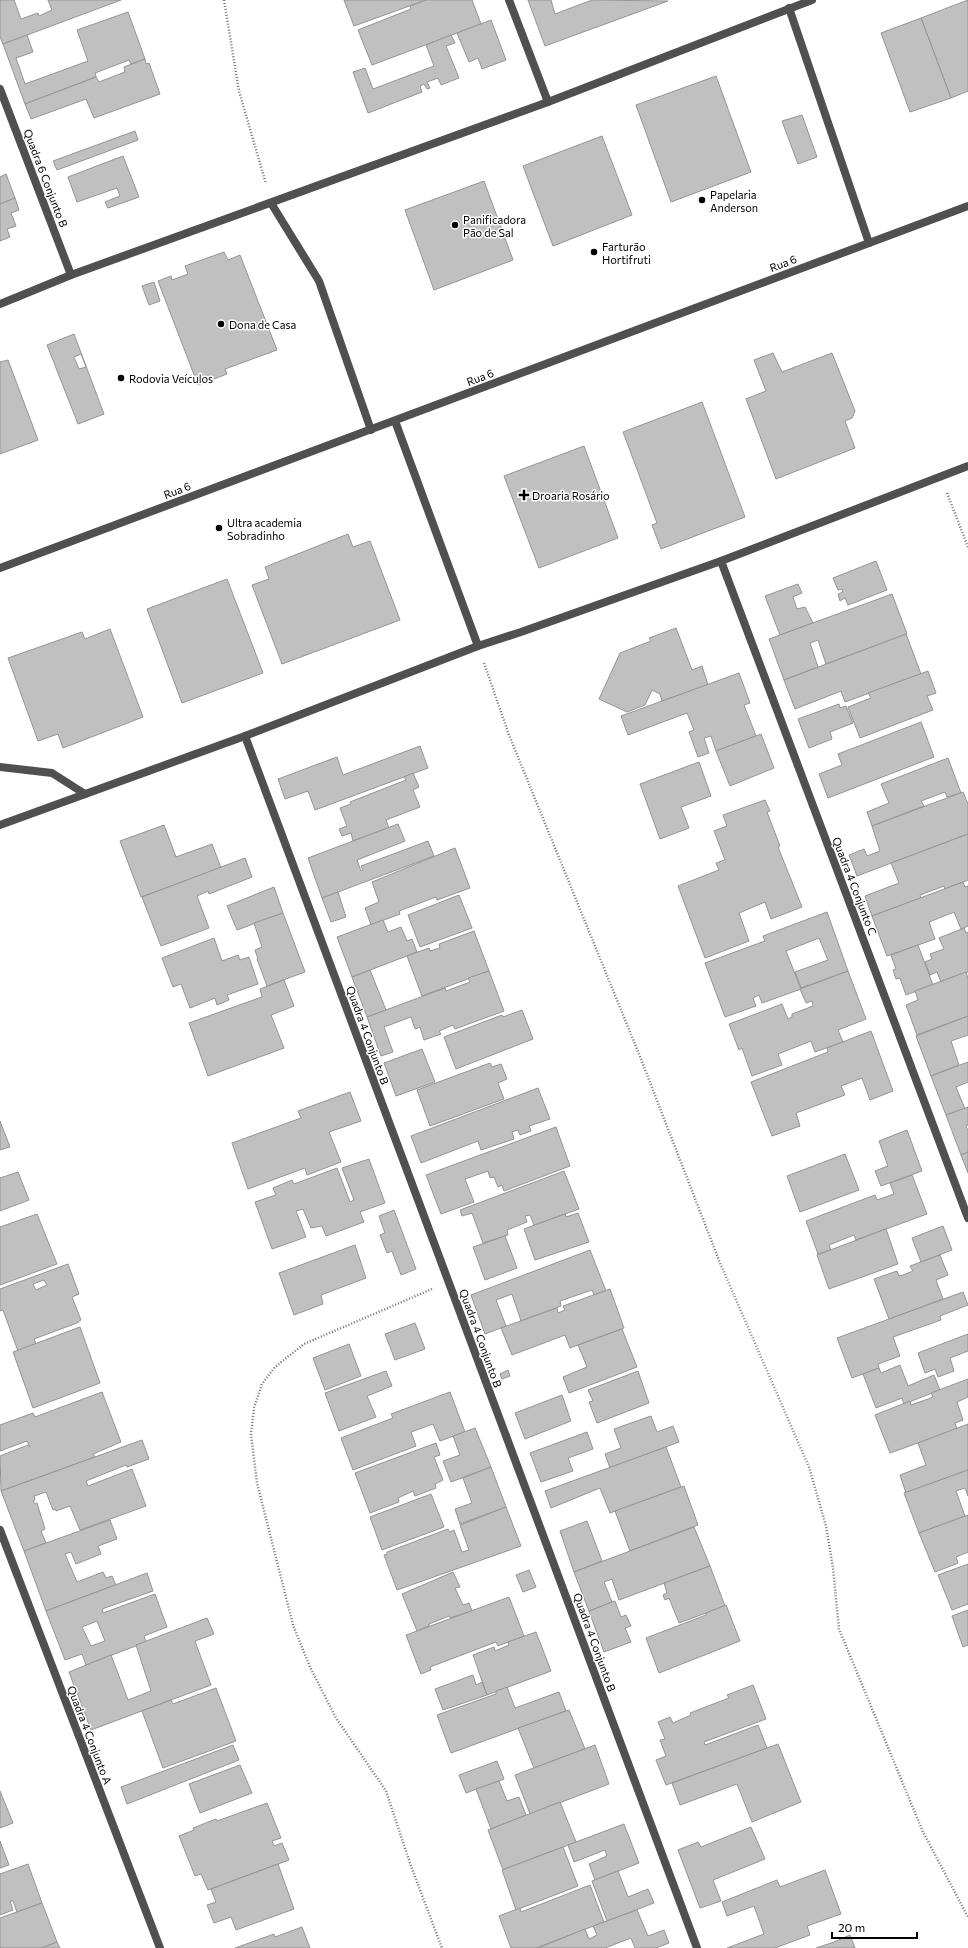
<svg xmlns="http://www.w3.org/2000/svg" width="968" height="1948" font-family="Commissioner,sans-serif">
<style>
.building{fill:#c0c0c0;stroke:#949494;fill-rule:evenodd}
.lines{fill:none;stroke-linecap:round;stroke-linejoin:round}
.path{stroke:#727272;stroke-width:2.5;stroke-dasharray:1 2;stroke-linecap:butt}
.service{stroke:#505050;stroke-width:8}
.minor{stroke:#505050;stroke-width:8}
.tertiary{stroke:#505050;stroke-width:8}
.poi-dot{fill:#000;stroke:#fff;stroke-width:1.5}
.labels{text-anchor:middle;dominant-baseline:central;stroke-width:3;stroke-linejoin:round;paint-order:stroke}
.street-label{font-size:11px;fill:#000;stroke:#fff}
.poi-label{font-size:11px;fill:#000;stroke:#fff;text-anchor:start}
</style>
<rect width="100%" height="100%" fill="#fff"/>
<g class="building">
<polygon points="0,0 14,0 21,19 38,13 39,16 52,10 48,0 121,0 3,44 0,37"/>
<polygon points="344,0 426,0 354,26"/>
<polygon points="426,0 472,0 481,24 372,65 358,30 411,9 410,6"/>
<polygon points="528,0 551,0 555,14 592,0 668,1 545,46"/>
<polygon points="968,0 968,91 951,98 921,18"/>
<polygon points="128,12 145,59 131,64 129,60 95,73 96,77 25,104 3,44 27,35 33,52 16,58 25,84 88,61 77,30"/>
<polygon points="921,18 951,98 910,112 881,33"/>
<polygon points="491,20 506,60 482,69 478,58 469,62 457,33"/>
<polygon points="451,35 455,43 446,46 459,78 441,85 438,78 427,82 430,88 427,89 424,84 420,86 422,92 368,113 353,72 365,68 373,89 434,66 426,45"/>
<polygon points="145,59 146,64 149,63 160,94 94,118 86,99 31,119 25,104 96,77 99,82 125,72 124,67"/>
<polygon points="716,76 751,172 671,202 636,105"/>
<polygon points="802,115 817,157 798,164 782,121"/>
<polygon points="135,131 138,140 57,170 53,161"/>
<polygon points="602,136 632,215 553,246 523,166"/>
<polygon points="123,156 139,197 108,208 105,202 120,196 117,188 77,202 68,177"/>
<polygon points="6,174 15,198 0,204 0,177"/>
<polygon points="484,181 513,260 434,290 405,210"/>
<polygon points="15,198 19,210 11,213 16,226 7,229 10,237 0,241 0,204"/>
<polygon points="224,252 228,260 240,255 277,350 225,369 227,374 198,385 158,281 171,276 172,280 188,274 185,266"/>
<polygon points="154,282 160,301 149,305 142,286"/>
<path d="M 74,334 L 104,414 L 78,424 L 47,345 ZM 81,354 L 86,367 L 79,369 L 74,357 Z"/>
<polygon points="773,353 782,372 832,353 855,411 852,418 845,421 855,448 776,479 746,399 766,391 754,360"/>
<polygon points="8,360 38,440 0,454 0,362"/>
<polygon points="702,402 745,517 661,549 652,525 657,523 623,432"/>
<polygon points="584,446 618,538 539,568 504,476"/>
<polygon points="348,534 353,547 370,541 400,620 282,664 252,585 269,579 265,567"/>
<polygon points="876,561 887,590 848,605 845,598 840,601 838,594 843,592 842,589 838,590 833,578"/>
<polygon points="227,579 263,673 182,703 147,609"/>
<polygon points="798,584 802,593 793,597 797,609 805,607 813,623 780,635 765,596"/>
<polygon points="892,594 907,634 826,664 818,640 810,643 818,667 784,680 769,639"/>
<polygon points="676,628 692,670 702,666 708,685 662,701 660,694 652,690 645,705 627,712 599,699 620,653 651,641 649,638"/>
<polygon points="110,629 143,717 63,748 58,734 38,741 8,658 82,632 85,639"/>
<polygon points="906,634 921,674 845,702 841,691 795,709 784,680"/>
<polygon points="928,671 936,693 927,696 933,710 860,738 848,707 871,698 868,693"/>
<polygon points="739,673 750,703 744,705 756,736 716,751 711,736 704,738 709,753 698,757 689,732 694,730 687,713 628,735 621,716"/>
<polygon points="839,704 840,708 846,706 853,723 830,732 832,739 809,748 798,719"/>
<polygon points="921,722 934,757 828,798 819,774 842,765 838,754"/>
<polygon points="761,734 774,768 730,786 716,751"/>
<polygon points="420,746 428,768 315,810 308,791 285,799 278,779 337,757 343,775"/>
<polygon points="948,758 961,793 947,797 945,792 921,801 924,806 872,826 867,812 889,803 881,784"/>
<polygon points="699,762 711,796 681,807 689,828 660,839 640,784"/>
<polygon points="413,773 419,787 413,790 420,807 386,820 389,828 353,841 351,833 342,836 339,829 347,826 340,808 351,804 350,802 406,780 404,777"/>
<polygon points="963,792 968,804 968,834 857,876 849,855 864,849 867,856 880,851 872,826"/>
<polygon points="765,800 770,811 767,812 780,846 778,847 802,907 771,919 765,902 739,913 749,941 705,958 678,886 719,870 716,863 725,860 714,831 727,826 723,815"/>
<polygon points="398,824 405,841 357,860 361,871 363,870 361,866 428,841 434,856 322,898 308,858"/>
<polygon points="164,825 176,857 212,844 221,868 141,897 120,841"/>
<polygon points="968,834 968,880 945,889 944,886 920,895 921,898 872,916 865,896 899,883 891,863"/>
<polygon points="455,848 470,888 437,900 436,897 399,911 400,914 371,925 365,908 379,902 372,882"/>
<polygon points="245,858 252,877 209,894 208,891 197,896 209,928 161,946 142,897"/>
<polygon points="963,882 965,887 968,886 968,926 961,929 954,912 929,922 935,939 887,956 872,916"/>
<polygon points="274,887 283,913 237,930 227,906"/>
<polygon points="338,892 346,917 331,922 322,898"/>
<polygon points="459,895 472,928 420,947 408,915"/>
<polygon points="827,912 848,971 801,988 795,972 828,960 819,938 786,951 801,989 762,1003 759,995 753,998 756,1006 725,1017 705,963 765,941 763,936"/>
<polygon points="283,913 305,972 267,986 257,959 258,959 255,950 262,947 254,923"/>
<polygon points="383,920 388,932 401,927 407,941 412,939 417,952 352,977 337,937"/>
<polygon points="964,928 966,933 968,932 968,972 941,982 937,972 930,975 925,962 932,959 930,954 944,949 939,938"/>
<polygon points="474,931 489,971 422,996 407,956 429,948 430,951 440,948 439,944"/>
<polygon points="214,938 222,961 238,955 240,960 249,957 258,984 227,995 229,1000 217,1005 215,998 190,1008 181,984 173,987 162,958"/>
<polygon points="918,945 933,985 906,995 900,978 896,979 893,970 896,969 891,955"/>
<polygon points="370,970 386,1010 367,1017 352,977"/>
<polygon points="489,971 504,1011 455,1029 453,1025 439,1031 441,1034 424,1040 420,1027 415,1029 411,1017 384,1027 393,1052 381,1056 367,1017 445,988 446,991 470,982 468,978"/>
<polygon points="848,971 866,1019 838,1030 843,1042 815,1052 811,1041 778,1054 782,1065 752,1076 742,1048 739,1050 729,1024 782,1004 788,1019 792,1017 792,1014 813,1006 812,1001 806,1003 800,989"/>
<polygon points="966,972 968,978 968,1016 917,1035 906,1005 918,1000 915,991"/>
<polygon points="284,980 294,1006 271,1015 284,1048 208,1076 189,1023 262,997 260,989"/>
<polygon points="522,1010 533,1039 456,1069 444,1037 502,1015 503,1017"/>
<polygon points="968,1016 968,1035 951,1041 959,1065 931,1076 916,1036"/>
<polygon points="871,1031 893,1091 870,1100 862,1078 841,1086 845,1095 796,1113 800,1126 772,1136 751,1082 828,1052 827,1048"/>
<polygon points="422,1049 435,1082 396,1096 384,1063"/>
<polygon points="968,1062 968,1082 956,1087 965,1109 946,1115 931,1076"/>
<polygon points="490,1063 492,1067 501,1064 507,1079 498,1083 504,1099 430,1126 417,1090"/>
<polygon points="538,1088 550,1119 529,1126 531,1131 520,1135 518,1130 512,1132 514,1139 481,1150 478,1141 421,1163 411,1136"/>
<polygon points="350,1092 361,1121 329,1132 341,1162 307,1175 305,1168 248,1189 232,1143 301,1118 298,1111"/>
<polygon points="968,1107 968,1125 966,1126 968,1131 968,1152 961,1155 946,1115"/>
<polygon points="0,1121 10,1147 0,1150"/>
<polygon points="556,1127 570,1166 504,1191 502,1185 498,1187 494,1177 490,1178 488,1171 465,1179 474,1202 441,1214 426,1175"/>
<polygon points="907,1130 922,1171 881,1186 875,1171 888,1166 879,1141"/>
<polygon points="968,1152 968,1173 961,1155"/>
<polygon points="845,1154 859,1190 800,1212 787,1176"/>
<polygon points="369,1159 385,1203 360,1212 364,1222 326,1236 322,1226 311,1228 303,1209 296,1211 306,1237 272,1249 255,1202 276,1195 273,1188 292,1180 294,1184 337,1168 350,1202 354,1200 342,1168"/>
<polygon points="564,1171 579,1209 534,1225 530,1215 525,1216 527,1222 507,1230 508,1235 483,1243 472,1213 462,1216 460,1210"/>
<polygon points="18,1172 29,1200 0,1211 0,1178"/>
<polygon points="912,1175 927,1214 856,1240 854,1235 829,1245 831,1250 818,1254 806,1221 875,1195 877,1200 894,1194 890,1183"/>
<polygon points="394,1210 416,1269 401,1275 392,1251 387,1253 380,1235 385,1233 379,1216"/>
<polygon points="578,1213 589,1242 535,1260 524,1229 565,1214 566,1217"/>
<polygon points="37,1214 57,1264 0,1285 0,1227"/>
<polygon points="943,1226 952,1250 921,1262 912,1238"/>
<polygon points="886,1229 898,1264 829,1289 817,1255"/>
<polygon points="505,1236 517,1268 485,1280 473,1247"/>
<polygon points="355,1245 366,1278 321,1295 323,1304 294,1315 279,1273"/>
<polygon points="590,1250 606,1291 594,1295 592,1290 560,1301 561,1306 521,1321 512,1294 496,1300 506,1326 485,1334 471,1295"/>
<polygon points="940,1255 948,1275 936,1280 943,1299 889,1319 874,1279 897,1271 899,1276 903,1275 913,1271 910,1266"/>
<path d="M 68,1264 L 79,1294 L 72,1297 L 81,1320 L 77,1323 L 34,1339 L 36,1344 L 18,1351 L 3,1310 L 0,1311 L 0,1289 ZM 44,1280 L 47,1285 L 36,1290 L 33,1284 Z"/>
<polygon points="610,1289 624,1328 570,1348 565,1335 512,1355 501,1328 557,1308 558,1313 565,1310 563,1306"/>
<polygon points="963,1292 968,1305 940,1316 941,1320 893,1337 900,1356 878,1364 879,1368 852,1378 837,1338"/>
<polygon points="415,1323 425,1349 395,1360 385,1334"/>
<polygon points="80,1327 100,1383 33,1408 13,1352"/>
<polygon points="622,1329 637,1367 569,1393 563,1377 587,1367 578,1345"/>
<polygon points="968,1334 968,1351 950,1358 954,1371 938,1377 935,1369 925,1373 918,1353"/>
<polygon points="349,1344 361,1376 325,1390 313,1358"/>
<polygon points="900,1365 908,1386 934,1375 940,1390 904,1404 902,1398 876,1408 863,1374 879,1368 881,1373"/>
<polygon points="508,1370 510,1376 502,1379 500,1374"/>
<polygon points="386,1371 392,1386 367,1396 376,1417 339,1431 325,1393"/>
<polygon points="638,1371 649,1403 597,1423 589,1402 593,1401 588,1390"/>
<polygon points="968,1379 968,1397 957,1402 963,1420 955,1423 957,1429 890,1453 875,1415 910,1401 911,1405 928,1399 933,1397 931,1393"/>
<polygon points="102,1392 121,1442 93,1454 95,1457 1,1491 0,1456 28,1445 30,1447 27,1441 0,1451 0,1425 33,1413 35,1417"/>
<polygon points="450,1392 465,1432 440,1441 433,1424 411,1432 416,1446 353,1470 341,1438 393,1418 391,1414"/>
<polygon points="562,1395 571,1421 525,1439 515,1413"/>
<polygon points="651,1416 657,1432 673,1426 679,1442 610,1468 605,1454 621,1448 614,1429"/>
<polygon points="968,1424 968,1470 906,1493 900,1475 926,1465 918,1443"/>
<polygon points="475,1428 491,1467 451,1482 443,1461 460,1455 453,1436"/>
<polygon points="587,1432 593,1449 568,1458 573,1471 541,1482 530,1453"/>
<polygon points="142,1440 149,1459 127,1467 126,1465 86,1481 88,1486 132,1469 146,1506 80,1530 70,1506 56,1511 55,1509 53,1510 46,1492 34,1496 35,1500 33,1501 35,1504 37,1503 45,1529 41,1531 46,1543 24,1551 1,1491"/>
<polygon points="436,1443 440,1455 434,1457 443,1480 435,1484 436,1488 415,1496 413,1491 398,1498 399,1502 370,1513 355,1473"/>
<polygon points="666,1447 681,1487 610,1513 600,1488 551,1508 545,1491"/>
<polygon points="491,1467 506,1507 460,1524 455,1509 472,1503 463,1478"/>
<polygon points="968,1470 968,1496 965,1488 956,1491 965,1516 919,1533 904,1493"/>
<polygon points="684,1486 698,1525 630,1551 615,1511"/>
<polygon points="431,1494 444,1527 382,1550 370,1517"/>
<polygon points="506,1507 521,1546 397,1590 384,1555 387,1554 387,1552 448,1529 450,1532 454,1530 462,1552 469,1550 460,1525"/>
<polygon points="968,1515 968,1552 956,1557 958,1563 956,1564 935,1572 919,1533"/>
<polygon points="110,1520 117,1539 98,1546 101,1554 76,1564 71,1552 65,1554 77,1582 103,1572 106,1578 112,1576 116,1585 46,1611 24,1551"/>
<polygon points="587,1521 602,1561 574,1572 560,1531"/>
<polygon points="694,1527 710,1566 619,1600 612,1579 604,1582 612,1602 589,1611 574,1572"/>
<polygon points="968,1564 968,1604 952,1610 938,1575"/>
<polygon points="710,1566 725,1606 679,1623 669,1598 665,1600 663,1595 667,1593 664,1583"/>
<polygon points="529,1570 536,1587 523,1592 516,1575"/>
<polygon points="453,1572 460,1587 455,1588 463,1605 469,1603 472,1611 450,1618 449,1616 429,1624 429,1626 417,1631 402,1594"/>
<path d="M 147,1573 L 153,1591 L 102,1609 L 103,1613 L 155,1594 L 167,1627 L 144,1636 L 146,1642 L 86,1665 L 82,1654 L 65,1660 L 46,1611 ZM 97,1621 L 105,1641 L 91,1646 L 82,1627 Z"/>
<polygon points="509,1597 524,1636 498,1646 496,1642 430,1667 431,1670 421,1674 406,1635"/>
<polygon points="615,1601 621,1617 626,1615 631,1626 625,1628 631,1642 604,1652 589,1611"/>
<polygon points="726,1605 740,1641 659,1673 646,1638 706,1615 706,1613"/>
<polygon points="968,1610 968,1645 963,1647 952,1616"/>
<polygon points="207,1618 214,1634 195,1641 211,1685 91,1730 69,1672 111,1655 128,1700 151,1691 136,1645"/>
<polygon points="536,1632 551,1671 487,1695 473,1655 494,1647 495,1651 509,1645 508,1642"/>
<polygon points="473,1675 476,1685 482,1682 487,1695 443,1710 435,1689"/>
<polygon points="753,1685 766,1719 704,1742 705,1745 758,1725 767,1748 666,1785 656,1760 666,1756 660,1740 665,1739 658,1722 670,1717 673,1723 691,1715 690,1713 729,1698 727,1695"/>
<polygon points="507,1687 515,1708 559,1692 566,1711 451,1753 437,1715 496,1694 496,1691"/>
<polygon points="216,1688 236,1741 163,1768 142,1711 171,1700 173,1704"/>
<polygon points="569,1710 585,1749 534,1768 518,1728"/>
<polygon points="778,1744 801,1802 752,1822 737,1784 680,1805 672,1783"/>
<polygon points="233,1745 239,1760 127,1804 121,1787"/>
<polygon points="595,1745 609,1784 530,1814 515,1775"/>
<polygon points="497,1761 504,1779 466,1793 459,1775"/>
<polygon points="240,1765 252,1793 200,1813 189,1784"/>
<polygon points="499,1781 507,1801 519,1797 526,1815 491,1829 476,1789"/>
<polygon points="0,1791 13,1823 0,1828"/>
<polygon points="560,1802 576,1842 503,1870 488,1830"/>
<polygon points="267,1803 281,1838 272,1841 274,1846 282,1843 289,1860 208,1890 201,1874 195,1876 179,1836 194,1830 193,1828 216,1819 217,1821"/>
<polygon points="624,1824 639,1863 595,1880 589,1864 607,1856 605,1850 574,1862 568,1845"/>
<polygon points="751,1827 765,1859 713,1880 721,1901 700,1908 678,1850 698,1842 701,1847"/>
<polygon points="0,1841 9,1865 0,1868"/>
<polygon points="563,1847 578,1886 516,1910 502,1870"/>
<polygon points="28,1864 42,1903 17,1912 13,1901 10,1901 13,1910 0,1915 0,1874"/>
<polygon points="278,1864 294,1909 236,1930 231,1917 214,1923 207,1905 216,1902 211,1889"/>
<polygon points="825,1870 841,1914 807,1926 810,1935 775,1948 727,1948 764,1934 754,1906 727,1916 722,1902 777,1880 780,1887"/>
<polygon points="618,1871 628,1897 648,1889 654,1903 607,1921 592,1881"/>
<polygon points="590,1885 604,1922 536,1948 511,1948 499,1916 520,1908 521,1912"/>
<polygon points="42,1903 57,1942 42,1948 0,1948 0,1918"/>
<polygon points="637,1910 648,1936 664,1930 669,1943 656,1948 635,1948 631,1938 605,1948 538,1948 585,1929 589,1939 597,1935 593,1926"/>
<polygon points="302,1927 310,1948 235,1948 274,1934 275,1937"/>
<polygon points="850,1935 855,1948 816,1948 834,1942"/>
<polygon points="57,1942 60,1948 42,1948"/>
</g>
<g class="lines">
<g class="path">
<polyline points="224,0 239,91 266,184"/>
<polyline points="947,493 968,547"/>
<polyline points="484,663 509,735 639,1054 720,1263 809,1467 826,1526 833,1568 839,1629 923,1832 968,1917"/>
<polyline points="432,1289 304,1344 275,1367 262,1384 254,1408 251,1434 257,1483 293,1625 310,1667 336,1718 386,1791 411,1866 442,1948"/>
</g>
<g class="service">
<polyline points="271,203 319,281 371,430"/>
<polyline points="0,767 52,773 85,794"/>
</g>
<g class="minor">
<polyline points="509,0 548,102"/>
<polyline points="789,8 869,243"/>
<polyline points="0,89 71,275"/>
<polyline points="0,304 71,275 548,102 812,0"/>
<polyline points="395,421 478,646"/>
<polyline points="721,561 968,1218"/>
<polyline points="245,736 697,1948"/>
<polyline points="0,825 245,736 478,646 521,632 721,561 968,466"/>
<polyline points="0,1530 160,1948"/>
</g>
<polyline class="tertiary" points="0,568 968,206"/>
</g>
<g class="poi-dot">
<circle cx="702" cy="200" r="4"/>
<circle cx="455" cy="225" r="4"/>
<circle cx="594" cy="252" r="4"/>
<circle cx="221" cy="324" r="4"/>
<circle cx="121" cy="378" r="4"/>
<path d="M522 489h4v4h4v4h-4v4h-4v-4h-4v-4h4z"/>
<circle cx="219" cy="528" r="4"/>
</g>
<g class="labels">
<g class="street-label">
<text transform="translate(46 178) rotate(69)">Quadra 6 Conjunto B</text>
<text transform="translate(783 263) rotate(-21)">Rua 6</text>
<text transform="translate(480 377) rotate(-21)">Rua 6</text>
<text transform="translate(177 490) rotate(-21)">Rua 6</text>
<text transform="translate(855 886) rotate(69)">Quadra 4 Conjunto C</text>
<text transform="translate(368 1035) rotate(70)">Quadra 4 Conjunto B</text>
<text transform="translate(481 1338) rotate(70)">Quadra 4 Conjunto B</text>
<text transform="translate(595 1642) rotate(70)">Quadra 4 Conjunto B</text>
<text transform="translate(90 1735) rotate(69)">Quadra 4 Conjunto A</text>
</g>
<g class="poi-label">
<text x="710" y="194">Papelaria<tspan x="710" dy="13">Anderson</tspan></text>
<text x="463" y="219">Panificadora<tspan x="463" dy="13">Pão de Sal</tspan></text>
<text x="602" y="246">Farturão<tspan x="602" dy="13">Hortifruti</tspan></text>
<text x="229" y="324">Dona de Casa</text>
<text x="129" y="378">Rodovia Veículos</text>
<text x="532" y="495">Droaria Rosário</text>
<text x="227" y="522">Ultra academia<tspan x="227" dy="13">Sobradinho</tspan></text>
</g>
</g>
<path d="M832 1932v6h85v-6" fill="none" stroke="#000000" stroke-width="2"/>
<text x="838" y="1932" font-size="12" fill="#000000" stroke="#ffffff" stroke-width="3" paint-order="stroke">20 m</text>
</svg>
